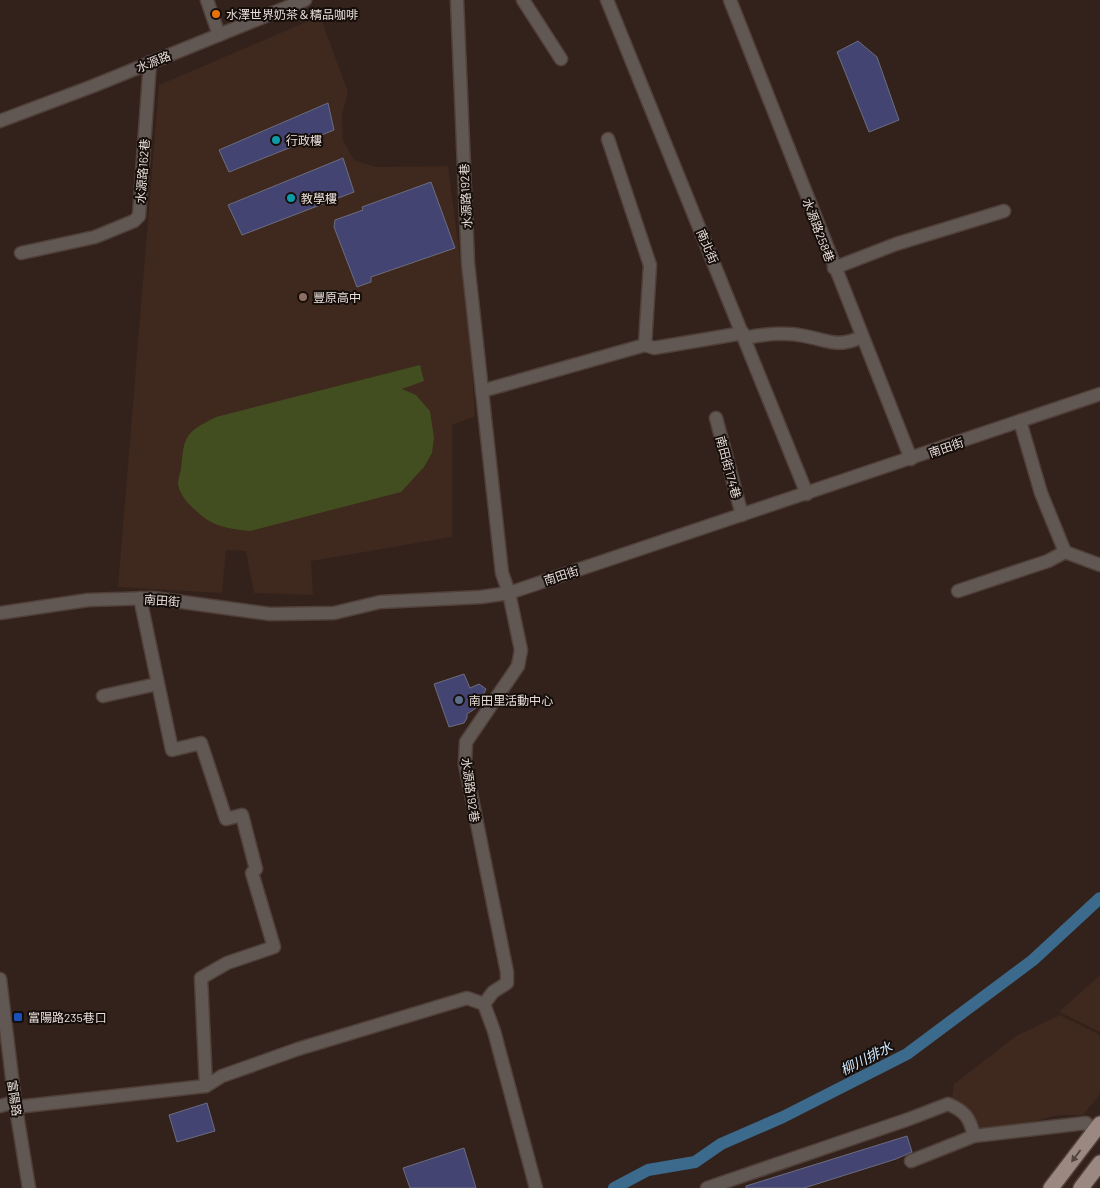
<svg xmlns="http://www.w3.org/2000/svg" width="1100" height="1188" font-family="Barlow,'Noto Sans TC',sans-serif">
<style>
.built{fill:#3f281d}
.green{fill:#424e1f}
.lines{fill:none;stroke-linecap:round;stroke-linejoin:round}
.canal{stroke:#3c6a8d;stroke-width:12}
.building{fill:#434471;stroke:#6c6d80}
.minor-casing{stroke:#504039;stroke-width:15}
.major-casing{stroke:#504039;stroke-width:18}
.minor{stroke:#615854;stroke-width:12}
.major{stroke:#9b8880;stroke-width:15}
.oneway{fill:#51453f}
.food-dot{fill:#e8710a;stroke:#150e0a;stroke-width:2}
.culture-dot{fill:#0f9aa8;stroke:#150e0a;stroke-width:2}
.education-dot{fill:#8d6e63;stroke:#150e0a;stroke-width:2}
.service-dot{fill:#5c6f8a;stroke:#150e0a;stroke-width:2}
.transit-dot{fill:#1a4fb4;stroke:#150e0a;stroke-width:2}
.labels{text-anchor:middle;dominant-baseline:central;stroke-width:4;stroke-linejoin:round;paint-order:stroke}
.poi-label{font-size:12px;fill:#e9ddd8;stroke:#150e0a;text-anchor:start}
.street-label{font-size:12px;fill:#e9ddd8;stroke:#150e0a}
.water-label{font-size:14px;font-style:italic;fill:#cde8ff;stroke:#150e0a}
</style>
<rect width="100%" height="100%" fill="#33221b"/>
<g class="built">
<polygon points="320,16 348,92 342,115 343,140 354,160 376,167 448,166 470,336 475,416 452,425 452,537 311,561 313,595 254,593 246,551 226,550 222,593 118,587 159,85"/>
<polygon points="1100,975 1100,1032 1059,1012"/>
<polygon points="1060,1015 1100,1035 1100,1094 1083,1115 1057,1115 1030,1123 973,1132 976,1124 965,1106 952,1100 954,1084 1016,1036"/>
</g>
<path class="green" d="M 420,365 L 424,381 L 402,389 L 416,395 L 430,411 L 434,438 L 432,453 L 424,467 L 401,492 L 250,531 C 221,528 209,525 189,504 C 184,499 179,491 178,484 C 178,479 180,474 181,469 C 184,435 185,433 216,417 Z"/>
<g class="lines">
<polyline class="canal" points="614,1188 648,1170 695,1162 721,1144 783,1117 907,1054 1033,960 1100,898"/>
</g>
<g class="building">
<polygon points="858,41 877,57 899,120 869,132 837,52"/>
<polygon points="328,103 334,130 229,172 219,150"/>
<polygon points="343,158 354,192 242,235 228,205"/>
<polygon points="431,182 455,248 371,277 371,282 357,287 334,227 335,220 363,210 362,207"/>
<polygon points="464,674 470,688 479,684 486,689 482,697 474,702 476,708 467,714 467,718 464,723 449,727 434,684"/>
<polygon points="207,1103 215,1131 177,1142 169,1115"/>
<polygon points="907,1136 912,1152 896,1159 804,1188 746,1188 746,1186"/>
<polygon points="464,1148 476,1188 410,1188 403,1168"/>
</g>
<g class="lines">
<defs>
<g id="minor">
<polyline points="207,0 219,35"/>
<polyline points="457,0 468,263 502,573 509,593 521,650 518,666 466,742 465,764 507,972 507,983 493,992 484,1004 494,1031 536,1188"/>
<polyline points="523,0 561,59"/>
<polyline points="607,0 807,494"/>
<polyline points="730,0 911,459"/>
<polyline points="0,121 93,86 305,0"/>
<polyline points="21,253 95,237 134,221 139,216 150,62"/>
<polyline points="834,268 896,244 1004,211"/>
<path d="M 745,338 C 764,334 785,332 805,336 C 830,341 836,348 862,337"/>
<polyline points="645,345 654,348 743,333"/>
<polyline points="482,391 645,345 650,265 608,139"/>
<polyline points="716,418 742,515"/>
<polyline points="1020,421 1041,493 1065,552 1100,565"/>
<polyline points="958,591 1048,561 1065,552"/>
<polyline points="140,598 172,750 201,743 226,819 242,815 256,869 252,873 274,947 227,963 201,978 206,1086"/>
<polyline points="0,613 88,600 153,598 270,614 334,613 380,602 481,597 509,593 1100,394"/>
<polyline points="103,696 157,684"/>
<polyline points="0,979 15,1102 29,1188"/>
<polyline points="0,1106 15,1102"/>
<polyline points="16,1107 206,1086 222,1076 298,1049 467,998 484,1004"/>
<polyline points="911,1161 974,1136 1086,1123 1094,1131"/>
<path d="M 707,1188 L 909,1119 L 948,1104 C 965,1111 970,1118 974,1136"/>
</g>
<g id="major">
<polyline points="1051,1188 1100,1124"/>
<polyline points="1081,1188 1100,1163"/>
</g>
</defs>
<use href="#minor" class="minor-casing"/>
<use href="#major" class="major-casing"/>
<use href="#minor" class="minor"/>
<use href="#major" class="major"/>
</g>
<defs><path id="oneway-solid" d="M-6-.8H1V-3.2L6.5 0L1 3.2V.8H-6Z" transform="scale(1.25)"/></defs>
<use class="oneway" href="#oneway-solid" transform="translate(1076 1156) rotate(127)"/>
<circle class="food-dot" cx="216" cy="14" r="5"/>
<g class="culture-dot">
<circle cx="276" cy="140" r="5"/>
<circle cx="291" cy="198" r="5"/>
</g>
<circle class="education-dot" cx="303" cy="297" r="5"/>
<circle class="service-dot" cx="459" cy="700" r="5"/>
<rect class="transit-dot" x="13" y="1012" width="10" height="10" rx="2.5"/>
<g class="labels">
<g class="poi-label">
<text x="226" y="14">水澤世界奶茶＆精品咖啡</text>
<text x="286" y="140">行政樓</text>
<text x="301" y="198">教學樓</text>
<text x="313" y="297">豐原高中</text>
<text x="469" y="700">南田里活動中心</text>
<text x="28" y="1017">富陽路235巷口</text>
</g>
<g class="street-label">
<text transform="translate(153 61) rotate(-22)">水源路</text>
<text transform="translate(142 171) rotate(-86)">水源路162巷</text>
<text transform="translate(465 196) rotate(-93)">水源路192巷</text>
<text transform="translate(819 230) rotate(69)">水源路258巷</text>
<text transform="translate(708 246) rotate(67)">南北街</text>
<text transform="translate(946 447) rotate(-19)">南田街</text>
<text transform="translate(729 467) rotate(75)">南田街174巷</text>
<text transform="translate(561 575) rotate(-18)">南田街</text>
<text transform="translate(162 600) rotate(4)">南田街</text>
<text transform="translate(471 790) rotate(82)">水源路192巷</text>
<text transform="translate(15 1098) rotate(82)">富陽路</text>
</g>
<g class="water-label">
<text transform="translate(866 1058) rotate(-27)">柳川排水</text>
</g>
</g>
</svg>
